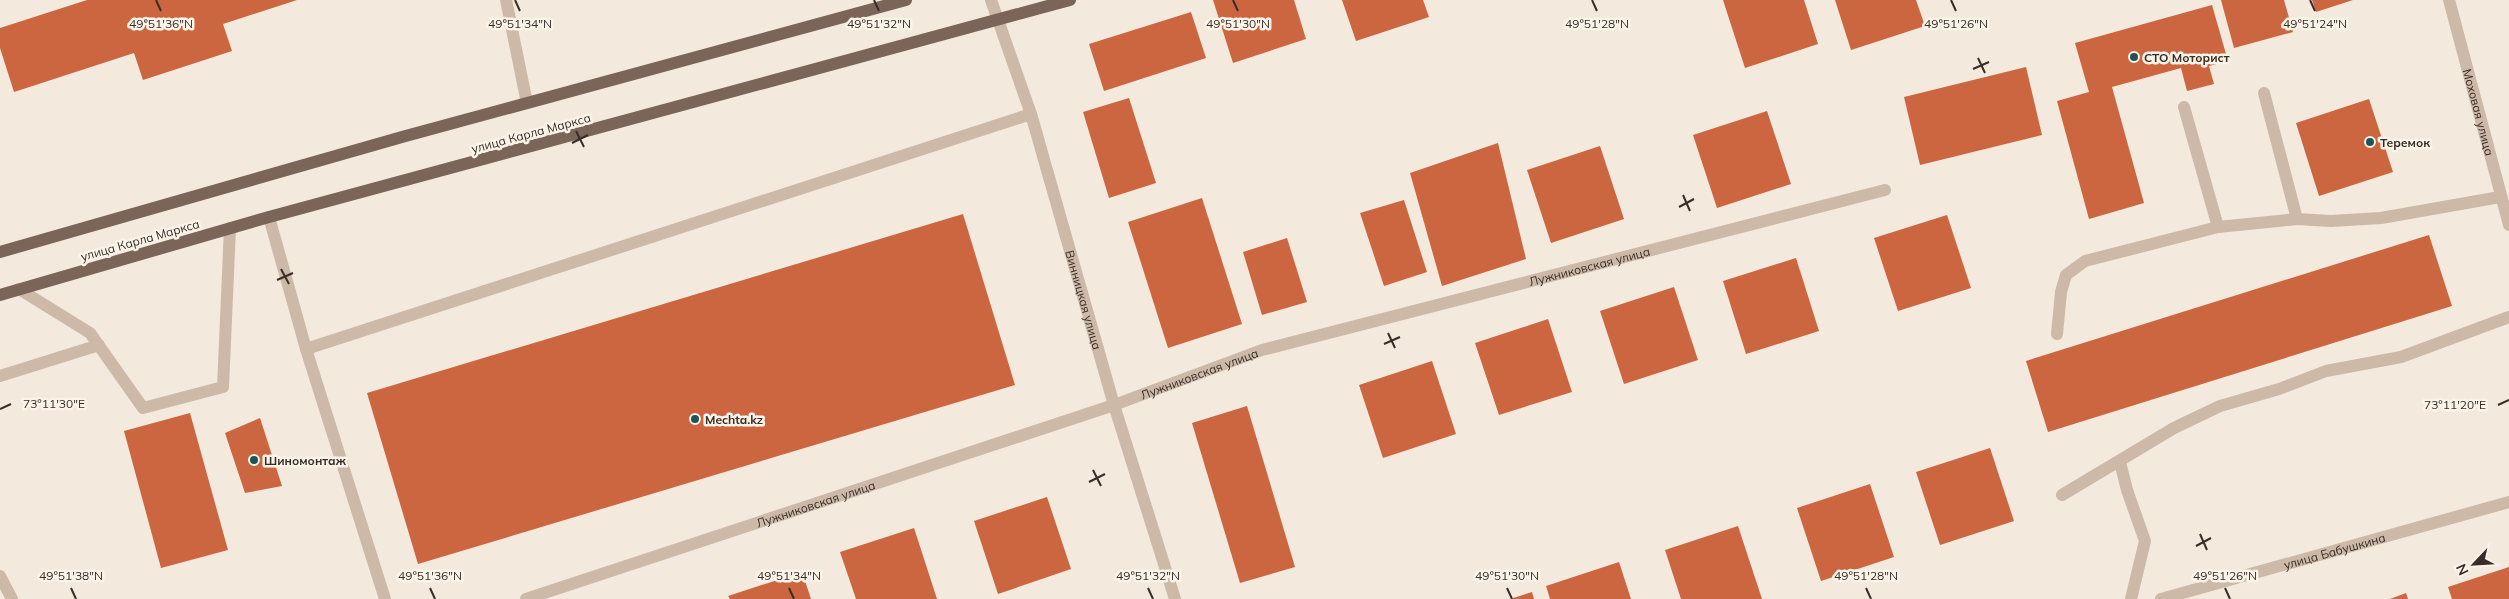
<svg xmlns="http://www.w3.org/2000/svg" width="2509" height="599" font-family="Mulish,sans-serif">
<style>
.building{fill:#cb6641}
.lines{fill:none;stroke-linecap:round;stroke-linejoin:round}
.minor{stroke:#ccb9a7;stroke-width:12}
.major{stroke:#7a6558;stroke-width:12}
.ticks{fill:none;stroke:#382d28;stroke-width:2}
.poi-dot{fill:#1b555b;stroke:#faf3e8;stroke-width:2}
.labels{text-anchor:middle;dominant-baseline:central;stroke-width:5;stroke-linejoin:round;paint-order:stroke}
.poi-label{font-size:12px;font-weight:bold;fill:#382d28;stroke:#faf3e8;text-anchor:start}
.street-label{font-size:12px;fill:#382d28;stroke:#faf3e8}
.ticks-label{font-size:12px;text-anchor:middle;fill:#382d28;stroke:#faf3e8;stroke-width:5;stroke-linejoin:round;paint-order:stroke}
</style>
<rect width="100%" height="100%" fill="#f3e9dc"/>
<g class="building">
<polygon points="87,0 297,0 223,24 232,51 143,80 134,53 14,92 0,48 0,28"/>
<polygon points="1213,0 1294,0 1306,39 1233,63"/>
<polygon points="1342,0 1423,0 1429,17 1356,41"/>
<polygon points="1723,0 1804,0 1818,44 1745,68"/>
<polygon points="1835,0 1916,0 1925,26 1851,50"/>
<polygon points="2221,0 2284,0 2293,32 2234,48"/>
<polygon points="2312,0 2353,0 2316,12"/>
<polygon points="2212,5 2228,61 2209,66 2214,84 2187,91 2181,68 2112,87 2144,203 2089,219 2057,101 2089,92 2075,43"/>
<polygon points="1191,12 1206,58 1104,91 1089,44"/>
<polygon points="2026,67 2042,135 1920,165 1904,97"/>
<polygon points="1129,98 1156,183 1109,198 1083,112"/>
<polygon points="2369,99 2393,172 2319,196 2296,123"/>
<polygon points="1767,111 1791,184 1717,208 1693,135"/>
<polygon points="1498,143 1526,259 1442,286 1410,173"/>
<polygon points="1600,146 1624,219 1551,243 1527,170"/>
<polygon points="1202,198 1242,324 1168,348 1128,222"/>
<polygon points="1404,200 1427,272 1384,286 1360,213"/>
<polygon points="963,214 1015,385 418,564 367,393"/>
<polygon points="1947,215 1971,288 1898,311 1874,238"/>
<polygon points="2429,235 2452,306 2048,432 2026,361"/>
<polygon points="1287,238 1307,302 1262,315 1243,252"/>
<polygon points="1796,258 1819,331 1746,354 1723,281"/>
<polygon points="1674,287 1698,360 1624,384 1600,311"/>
<polygon points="1548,319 1572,392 1499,415 1475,343"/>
<polygon points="1432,361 1456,434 1383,458 1359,385"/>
<polygon points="1247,406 1295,567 1240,583 1192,423"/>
<polygon points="190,413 228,550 161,568 124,431"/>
<polygon points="260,418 282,486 245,493 225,433"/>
<polygon points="1990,448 2014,521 1940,545 1916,472"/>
<polygon points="1870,484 1894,557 1821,581 1797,508"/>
<polygon points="1047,497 1071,569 998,594 974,521"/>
<polygon points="1738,526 1762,599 1681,599 1665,550"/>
<polygon points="914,528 937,599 856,599 840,552"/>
<polygon points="1619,562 1631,599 1550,599 1546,586"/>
<polygon points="2509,567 2509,599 2452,599 2448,587"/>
<polygon points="802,572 811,599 730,599 728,596"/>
<polygon points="1532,592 1534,599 1510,599"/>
<polygon points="2406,593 2408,599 2390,599"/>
</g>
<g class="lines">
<g class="minor">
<polyline points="506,0 527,103"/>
<path id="s1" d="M 991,0 L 1031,114 L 1114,405 L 1175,599"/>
<path id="s2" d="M 2449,0 L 2509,225"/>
<polyline points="2264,93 2297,219"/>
<polyline points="2184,107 2218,227 2297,219 2331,221 2381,218 2500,197"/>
<polyline points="269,217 306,349 385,599"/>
<polyline points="19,289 90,333 143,408 223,387 230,228"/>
<polyline points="2057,334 2061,292 2066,275 2085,261 2218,227"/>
<polyline points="306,349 1031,114"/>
<polyline points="0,376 99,345"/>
<polyline points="2120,462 2127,490 2145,541 2131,599"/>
<polyline points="2062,495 2174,428 2220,406 2279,389 2326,371 2401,357 2509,317"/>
<polyline points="0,576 12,599"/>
<path id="s3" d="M 526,599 L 1114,405 L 1262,350 L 1885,190"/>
<path id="s4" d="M 2161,599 L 2509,502"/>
</g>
<g class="major">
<polyline points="0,252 402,137 906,0"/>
<polyline points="0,295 269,217 1070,0"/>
</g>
</g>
<path class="ticks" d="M 156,0 L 161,11M 515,0 L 520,11M 874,0 L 879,11M 1233,0 L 1238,11M 1592,0 L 1597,11M 1951,0 L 1956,11M 2310,0 L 2315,11M 1978,58 L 1985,73M 1973,69 L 1989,62M 576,131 L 584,147M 572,143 L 588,135M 1683,195 L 1690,211M 1679,207 L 1694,199M 281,269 L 289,284M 277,280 L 293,273M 1388,333 L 1395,348M 1384,344 L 1400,337M 2498,405 L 2509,400M 0,409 L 11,404M 1093,470 L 1101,486M 1089,482 L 1105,474M 2200,534 L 2207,550M 2196,546 L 2211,538M 71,588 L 76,599M 430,588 L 435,599M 789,588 L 794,599M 1148,588 L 1153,599M 1507,588 L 1512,599M 1866,588 L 1871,599M 2225,588 L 2230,599"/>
<g class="poi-dot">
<circle cx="2134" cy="57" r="5"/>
<circle cx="2370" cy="142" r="5"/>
<circle cx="695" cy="419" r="5"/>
<circle cx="254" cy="460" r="5"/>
</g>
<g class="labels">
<g class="poi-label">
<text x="2144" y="57">СТО Моторист</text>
<text x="2380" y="142">Теремок</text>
<text x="705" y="419">Mechta.kz</text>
<text x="264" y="460">Шиномонтаж</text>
</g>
<g class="street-label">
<text stroke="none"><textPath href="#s2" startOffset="116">Моховая улица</textPath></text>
<text transform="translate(531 133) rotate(-15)">улица Карла Маркса</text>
<text transform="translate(140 240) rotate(-16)">улица Карла Маркса</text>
<text stroke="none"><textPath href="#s3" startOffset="1115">Лужниковская улица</textPath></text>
<text stroke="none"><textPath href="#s1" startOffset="314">Винницкая улица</textPath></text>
<text stroke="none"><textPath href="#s3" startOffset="710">Лужниковская улица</textPath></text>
<text stroke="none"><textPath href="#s3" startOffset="305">Лужниковская улица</textPath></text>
<text stroke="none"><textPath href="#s4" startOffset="180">улица Бабушкина</textPath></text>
</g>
</g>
<g class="ticks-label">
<text x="161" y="28">49°51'36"N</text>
<text x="1238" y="28">49°51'30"N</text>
<text x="1956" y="28">49°51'26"N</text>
<text x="2315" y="28">49°51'24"N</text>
<text x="520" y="28">49°51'34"N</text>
<text x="879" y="28">49°51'32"N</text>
<text x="1597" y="28">49°51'28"N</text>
<text x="54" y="408">73°11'30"E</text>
<text x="2455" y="409">73°11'20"E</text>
<text x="71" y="580">49°51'38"N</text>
<text x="430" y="580">49°51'36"N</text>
<text x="789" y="580">49°51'34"N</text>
<text x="1148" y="580">49°51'32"N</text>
<text x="1507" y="580">49°51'30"N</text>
<text x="1866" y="580">49°51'28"N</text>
<text x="2225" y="580">49°51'26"N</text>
</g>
<g transform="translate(2474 564) rotate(245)" stroke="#faf3e8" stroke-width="4" paint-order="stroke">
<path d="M0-4L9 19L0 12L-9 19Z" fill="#382d28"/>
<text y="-8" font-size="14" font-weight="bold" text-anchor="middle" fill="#382d28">N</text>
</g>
</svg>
